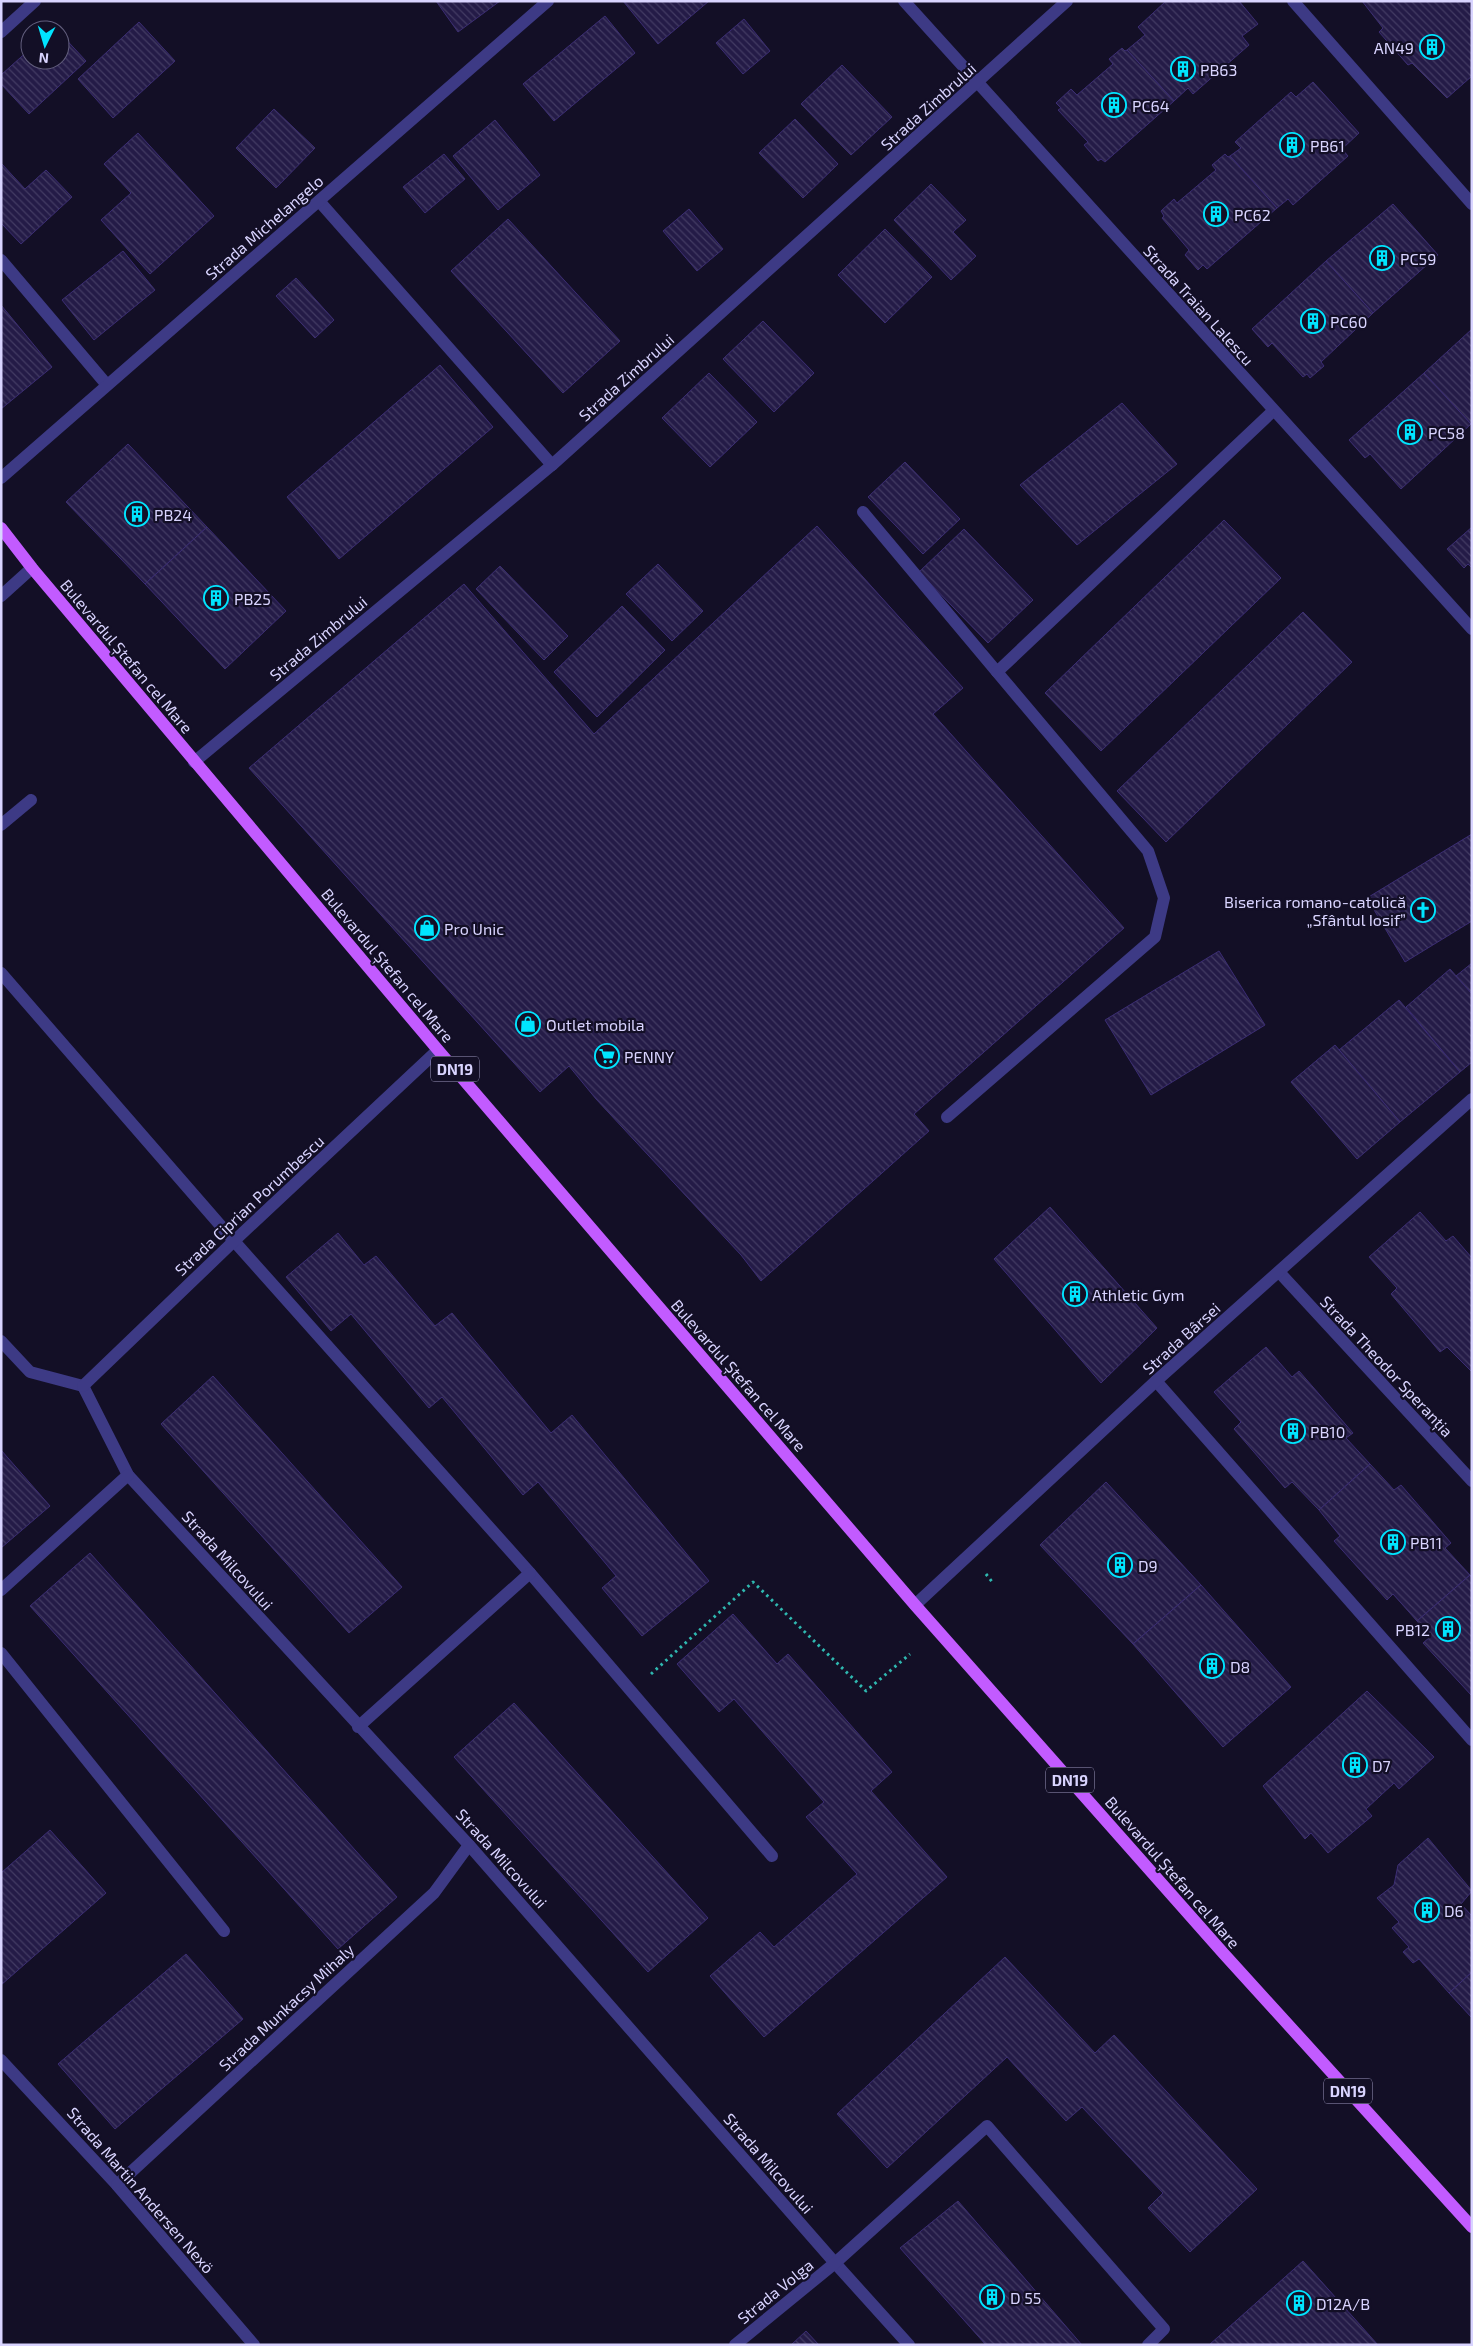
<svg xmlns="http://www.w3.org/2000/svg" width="1473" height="2346" font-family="'Exo 2',sans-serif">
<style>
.building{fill:url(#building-back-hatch);stroke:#3b2d73}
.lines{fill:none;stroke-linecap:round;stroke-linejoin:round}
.path{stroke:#2fb8b0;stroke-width:3;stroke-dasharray:2.5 4;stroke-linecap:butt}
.lane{stroke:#3d3a85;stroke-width:12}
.street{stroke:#3d3a85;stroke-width:12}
.primary{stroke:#c25bff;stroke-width:12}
.labels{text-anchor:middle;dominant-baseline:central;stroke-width:4.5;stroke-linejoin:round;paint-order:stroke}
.shield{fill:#130f26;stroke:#9e99be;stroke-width:1}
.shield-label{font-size:15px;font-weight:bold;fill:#d9d4ff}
.poi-label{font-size:16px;fill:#d9d4ff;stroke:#130f26;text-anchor:start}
.street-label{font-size:16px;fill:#d9d4ff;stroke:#130f26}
</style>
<defs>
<pattern id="building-back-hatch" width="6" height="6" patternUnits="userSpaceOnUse" patternTransform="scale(1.25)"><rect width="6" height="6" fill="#241b47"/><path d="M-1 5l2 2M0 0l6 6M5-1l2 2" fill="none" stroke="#433b63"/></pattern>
</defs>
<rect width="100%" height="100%" fill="#130f26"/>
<g class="building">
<polygon points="436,1 500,1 458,32"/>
<polygon points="623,1 709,1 658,44"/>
<polygon points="1166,1 1239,1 1258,24 1242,36 1249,45 1193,94 1188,88 1174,101 1127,50 1145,35 1138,27"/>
<polygon points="1362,1 1472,1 1472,76 1447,98 1412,63 1408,65 1379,32 1383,28"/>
<polygon points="605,16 635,53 554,121 523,84"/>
<polygon points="744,19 770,51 743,74 716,43"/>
<polygon points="139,22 175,61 113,118 78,79"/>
<polygon points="60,33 86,61 29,114 1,84 1,75 30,49 30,60 60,60"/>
<polygon points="1122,48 1125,51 1127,50 1174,101 1105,162 1101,159 1098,161 1084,145 1088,142 1058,110 1061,108 1056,103 1071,89 1077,95 1113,64 1109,59"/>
<polygon points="842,65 892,117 851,155 801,104"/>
<polygon points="1313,82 1359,133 1342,149 1348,156 1293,205 1288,199 1277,208 1230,156 1241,148 1235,142 1291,92 1296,97"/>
<polygon points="274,109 315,148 276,188 236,148"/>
<polygon points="795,119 838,164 803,198 759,153"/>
<polygon points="495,120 540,175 498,210 453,156"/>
<polygon points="138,133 214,216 150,274 101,220 131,193 104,164"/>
<polygon points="444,154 465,179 425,213 403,187"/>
<polygon points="1225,154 1228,157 1230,156 1277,208 1207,269 1203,265 1198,270 1185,255 1189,250 1162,218 1164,216 1161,211 1174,199 1177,203 1216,170 1212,165"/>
<polygon points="1,163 25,189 46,170 72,197 21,244 1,223"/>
<polygon points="931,184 966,220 953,232 976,256 951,280 894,220"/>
<polygon points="1393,204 1438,255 1373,313 1326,261"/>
<polygon points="689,209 723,249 697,271 663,231"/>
<polygon points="508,219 620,341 563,393 451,271"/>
<polygon points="885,229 932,277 885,323 838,275"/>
<polygon points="123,251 155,290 94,340 62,300"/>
<polygon points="1326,261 1373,313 1321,362 1324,366 1310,378 1307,374 1303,377 1272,343 1268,347 1252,329"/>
<polygon points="296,278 334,320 315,338 276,296"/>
<polygon points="1,305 52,367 1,409"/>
<polygon points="763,321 814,373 774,412 723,359"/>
<polygon points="1472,329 1472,423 1471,424 1424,373"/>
<polygon points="440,365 493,427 339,559 287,497"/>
<polygon points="709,373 757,422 710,467 662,418"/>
<polygon points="1424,373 1471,424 1401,489 1370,454 1365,458 1349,440"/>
<polygon points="1122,403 1177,464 1077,545 1020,485"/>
<polygon points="128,444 207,527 145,584 66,502"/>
<polygon points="905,462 960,519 923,554 868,497"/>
<polygon points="1224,520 1281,578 1101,751 1045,693"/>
<polygon points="817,526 963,688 933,714 1124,928 914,1114 929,1131 761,1281 741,1255 596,1099 569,1066 540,1092 249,768 464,584 594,734"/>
<polygon points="207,527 286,611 225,669 145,584"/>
<polygon points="1472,527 1472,568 1468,564 1464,568 1447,549"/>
<polygon points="964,529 1033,600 988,643 919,572"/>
<polygon points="658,564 703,611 672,641 626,594"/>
<polygon points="500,566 568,636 544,660 476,589"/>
<polygon points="622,606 665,650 597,717 554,672"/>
<polygon points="1303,612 1352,662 1166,842 1117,791"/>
<polygon points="1472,834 1472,921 1405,962 1367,898"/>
<polygon points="1219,951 1265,1025 1151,1095 1105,1020"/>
<polygon points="1472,963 1472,994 1456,976"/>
<polygon points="1450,969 1472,994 1472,1062 1460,1072 1406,1007"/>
<polygon points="1399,1000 1460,1072 1400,1122 1339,1050"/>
<polygon points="1335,1045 1400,1122 1357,1159 1291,1082"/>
<polygon points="1050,1207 1157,1328 1101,1383 994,1259"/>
<polygon points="1420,1212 1446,1241 1453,1236 1472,1258 1472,1372 1447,1347 1440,1352 1391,1294 1397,1288 1369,1257"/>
<polygon points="338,1233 364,1265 376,1256 435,1326 452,1313 551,1433 572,1415 709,1581 642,1636 602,1588 616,1576 538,1482 523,1495 442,1397 429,1408 351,1314 331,1331 286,1277"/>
<polygon points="1266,1347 1292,1377 1299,1371 1353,1433 1346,1438 1370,1464 1319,1510 1292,1482 1285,1488 1234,1429 1241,1422 1214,1392"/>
<polygon points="213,1376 402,1587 349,1633 161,1424"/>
<polygon points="1,1450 50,1506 1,1548"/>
<polygon points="1370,1464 1394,1490 1401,1485 1451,1543 1445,1548 1470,1575 1417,1621 1393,1594 1387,1600 1334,1541 1340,1536 1319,1510"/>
<polygon points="1106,1482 1201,1585 1133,1644 1040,1545"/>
<polygon points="90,1553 397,1897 338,1949 30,1606"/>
<polygon points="1470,1575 1472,1577 1472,1696 1423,1643 1430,1637 1417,1621"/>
<polygon points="1201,1585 1291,1687 1223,1747 1133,1644"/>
<polygon points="733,1614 777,1664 788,1654 892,1772 871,1791 947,1877 764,2037 710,1976 760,1932 774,1947 857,1874 806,1817 824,1802 734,1699 719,1712 677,1664"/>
<polygon points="1367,1691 1434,1757 1399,1789 1394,1783 1366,1809 1372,1816 1328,1853 1311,1833 1305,1839 1263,1786"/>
<polygon points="514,1703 708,1918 648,1972 454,1757"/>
<polygon points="50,1830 106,1893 1,1985 1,1873"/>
<polygon points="1428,1838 1472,1891 1461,1904 1472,1916 1472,1972 1449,1993 1419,1959 1413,1963 1403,1952 1409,1947 1392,1928 1399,1922 1377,1898 1394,1885 1398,1865"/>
<polygon points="186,1954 243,2019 115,2129 58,2064"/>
<polygon points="1005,1957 1095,2053 1114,2035 1257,2189 1190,2252 1148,2208 1163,2193 1082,2107 1066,2121 1007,2057 887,2168 837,2114"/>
<polygon points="1472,1972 1472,2018 1449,1993"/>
<polygon points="958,2201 1082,2345 986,2345 900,2248"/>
<polygon points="1303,2261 1378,2345 1209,2345"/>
<polygon points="806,2331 819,2345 791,2345"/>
</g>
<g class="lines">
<g class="path">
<polyline points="986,1574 993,1583"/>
<polyline points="651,1674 753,1582 866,1691 910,1654"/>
</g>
<g class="lane">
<polyline points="863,512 997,672"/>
<polyline points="947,1117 1155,937 1164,898 1148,851 997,672 1273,411"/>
<polyline points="1,1653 224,1931"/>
</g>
<g class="street">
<polyline points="904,1 1472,629"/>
<polyline points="1293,1 1472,204"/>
<polyline points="1,32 35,1"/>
<polyline points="319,201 552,465"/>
<polyline points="1,260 107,385"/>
<polyline points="1,478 548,1"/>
<polyline points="1,596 32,568"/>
<polyline points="194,762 552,465 1067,1"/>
<polyline points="1,825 31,800"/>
<polyline points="1,973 234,1241 530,1573 772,1856"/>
<polyline points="1279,1272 1472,1481"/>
<polyline points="1,1341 30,1372 83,1386"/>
<polyline points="1156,1381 1472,1740"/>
<polyline points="83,1386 128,1475 469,1845 835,2263 909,2345"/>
<polyline points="83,1386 234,1241 438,1050"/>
<polyline points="1,1590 128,1475"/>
<polyline points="915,1605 1156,1381 1472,1099"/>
<polyline points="358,1727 530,1573"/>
<polyline points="1,2060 117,2185 254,2345"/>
<polyline points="117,2185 434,1893 469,1845"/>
<polyline points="735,2345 835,2263 987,2126 1164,2329 1148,2345"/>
</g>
<polyline class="primary" points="1,528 32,568 438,1050 915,1605 1224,1954 1472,2227"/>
</g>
<defs>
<symbol id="building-ring" viewBox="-11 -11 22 22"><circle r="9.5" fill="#130f26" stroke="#00e5ff" stroke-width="1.5"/><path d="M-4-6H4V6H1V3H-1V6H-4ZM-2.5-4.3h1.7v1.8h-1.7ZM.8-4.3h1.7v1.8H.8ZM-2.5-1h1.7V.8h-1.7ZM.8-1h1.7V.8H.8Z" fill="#00e5ff"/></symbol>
<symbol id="church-ring" viewBox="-11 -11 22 22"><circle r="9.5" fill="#130f26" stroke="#00e5ff" stroke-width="1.5"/><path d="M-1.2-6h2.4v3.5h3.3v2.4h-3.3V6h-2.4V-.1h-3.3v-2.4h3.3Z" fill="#00e5ff"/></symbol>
<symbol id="shop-ring" viewBox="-11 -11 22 22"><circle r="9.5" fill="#130f26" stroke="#00e5ff" stroke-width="1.5"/><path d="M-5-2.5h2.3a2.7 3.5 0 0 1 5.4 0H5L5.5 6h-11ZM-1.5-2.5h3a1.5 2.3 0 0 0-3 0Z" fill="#00e5ff"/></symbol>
<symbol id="supermarket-ring" viewBox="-11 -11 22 22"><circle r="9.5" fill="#130f26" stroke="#00e5ff" stroke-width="1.5"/><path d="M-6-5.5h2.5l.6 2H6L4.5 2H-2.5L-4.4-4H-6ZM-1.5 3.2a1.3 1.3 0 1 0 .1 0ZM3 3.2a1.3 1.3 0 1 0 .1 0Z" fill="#00e5ff"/></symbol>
</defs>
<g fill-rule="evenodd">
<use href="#building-ring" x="1418" y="33" width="28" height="28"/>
<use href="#building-ring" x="1169" y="55" width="28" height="28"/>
<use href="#building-ring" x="1100" y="91" width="28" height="28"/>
<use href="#building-ring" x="1278" y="131" width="28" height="28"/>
<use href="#building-ring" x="1202" y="200" width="28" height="28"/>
<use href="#building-ring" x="1368" y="244" width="28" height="28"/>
<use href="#building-ring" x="1299" y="307" width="28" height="28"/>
<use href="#building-ring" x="1396" y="418" width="28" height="28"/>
<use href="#building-ring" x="123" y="500" width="28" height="28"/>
<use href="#building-ring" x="202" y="584" width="28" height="28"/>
<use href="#church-ring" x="1409" y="896" width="28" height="28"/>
<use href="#shop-ring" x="413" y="914" width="28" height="28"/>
<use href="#shop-ring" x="514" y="1010" width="28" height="28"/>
<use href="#supermarket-ring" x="593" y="1042" width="28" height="28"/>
<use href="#building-ring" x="1061" y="1280" width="28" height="28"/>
<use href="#building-ring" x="1279" y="1417" width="28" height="28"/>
<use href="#building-ring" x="1379" y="1528" width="28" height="28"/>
<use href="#building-ring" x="1106" y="1551" width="28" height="28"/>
<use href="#building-ring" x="1434" y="1615" width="28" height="28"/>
<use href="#building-ring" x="1198" y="1652" width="28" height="28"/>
<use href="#building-ring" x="1341" y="1751" width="28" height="28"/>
<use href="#building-ring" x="1413" y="1896" width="28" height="28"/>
<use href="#building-ring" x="978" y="2283" width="28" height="28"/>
<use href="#building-ring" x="1285" y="2289" width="28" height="28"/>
</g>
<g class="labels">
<g class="shield">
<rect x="431" y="1056.5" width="48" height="25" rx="4"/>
<rect x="1046" y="1767.5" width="48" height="25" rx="4"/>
<rect x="1324" y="2078.5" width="48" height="25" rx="4"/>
</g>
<g class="shield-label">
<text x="455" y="1069">DN19</text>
<text x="1070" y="1780">DN19</text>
<text x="1348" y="2091">DN19</text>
</g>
<g class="poi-label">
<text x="1414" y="47" text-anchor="end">AN49</text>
<text x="1200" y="69">PB63</text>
<text x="1132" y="105">PC64</text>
<text x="1310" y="145">PB61</text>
<text x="1234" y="214">PC62</text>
<text x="1400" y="258">PC59</text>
<text x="1330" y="321">PC60</text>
<text x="1428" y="432">PC58</text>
<text x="154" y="514">PB24</text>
<text x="234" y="598">PB25</text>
<text x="1406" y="901" text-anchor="end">Biserica romano-catolică<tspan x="1406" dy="18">„Sfântul Iosif”</tspan></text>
<text x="444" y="928">Pro Unic</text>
<text x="546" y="1024">Outlet mobila</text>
<text x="624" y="1056">PENNY</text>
<text x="1092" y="1294">Athletic Gym</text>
<text x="1310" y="1431">PB10</text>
<text x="1410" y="1542">PB11</text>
<text x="1138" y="1565">D9</text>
<text x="1430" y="1629" text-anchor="end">PB12</text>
<text x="1230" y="1666">D8</text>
<text x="1372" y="1765">D7</text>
<text x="1444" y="1910">D6</text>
<text x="1010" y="2297">D 55</text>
<text x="1316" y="2303">D12A/B</text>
</g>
<g class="street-label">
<text transform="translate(928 106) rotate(-42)">Strada Zimbrului</text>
<text transform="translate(264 227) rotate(-41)">Strada Michelangelo</text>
<text transform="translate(1199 305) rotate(48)">Strada Traian Lalescu</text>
<text transform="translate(626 377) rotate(-42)">Strada Zimbrului</text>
<text transform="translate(318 638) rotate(-40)">Strada Zimbrului</text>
<text transform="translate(127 656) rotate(50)">Bulevardul Ștefan cel Mare</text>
<text transform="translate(388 965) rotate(50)">Bulevardul Ștefan cel Mare</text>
<text transform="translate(249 1205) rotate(-43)">Strada Ciprian Porumbescu</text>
<text transform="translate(1181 1338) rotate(-42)">Strada Bârsei</text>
<text transform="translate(1387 1366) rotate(47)">Strada Theodor Speranția</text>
<text transform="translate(739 1375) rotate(49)">Bulevardul Ștefan cel Mare</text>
<text transform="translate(228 1560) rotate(48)">Strada Milcovului</text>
<text transform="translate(502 1858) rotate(48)">Strada Milcovului</text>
<text transform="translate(1173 1872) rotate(49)">Bulevardul Ștefan cel Mare</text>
<text transform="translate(286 2007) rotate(-43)">Strada Munkacsy Mihaly</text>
<text transform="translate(769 2163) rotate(49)">Strada Milcovului</text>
<text transform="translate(141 2190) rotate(49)">Strada Martin Andersen Nexö</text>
<text transform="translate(775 2291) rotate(-39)">Strada Volga</text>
</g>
</g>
<rect width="1473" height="2346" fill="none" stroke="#d9d4ff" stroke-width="5"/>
<g transform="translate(45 45) rotate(185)"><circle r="24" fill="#130f26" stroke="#625e7d"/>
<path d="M0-4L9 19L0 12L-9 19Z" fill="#00e5ff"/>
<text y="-8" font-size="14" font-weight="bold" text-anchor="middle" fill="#d9d4ff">N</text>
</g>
</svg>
